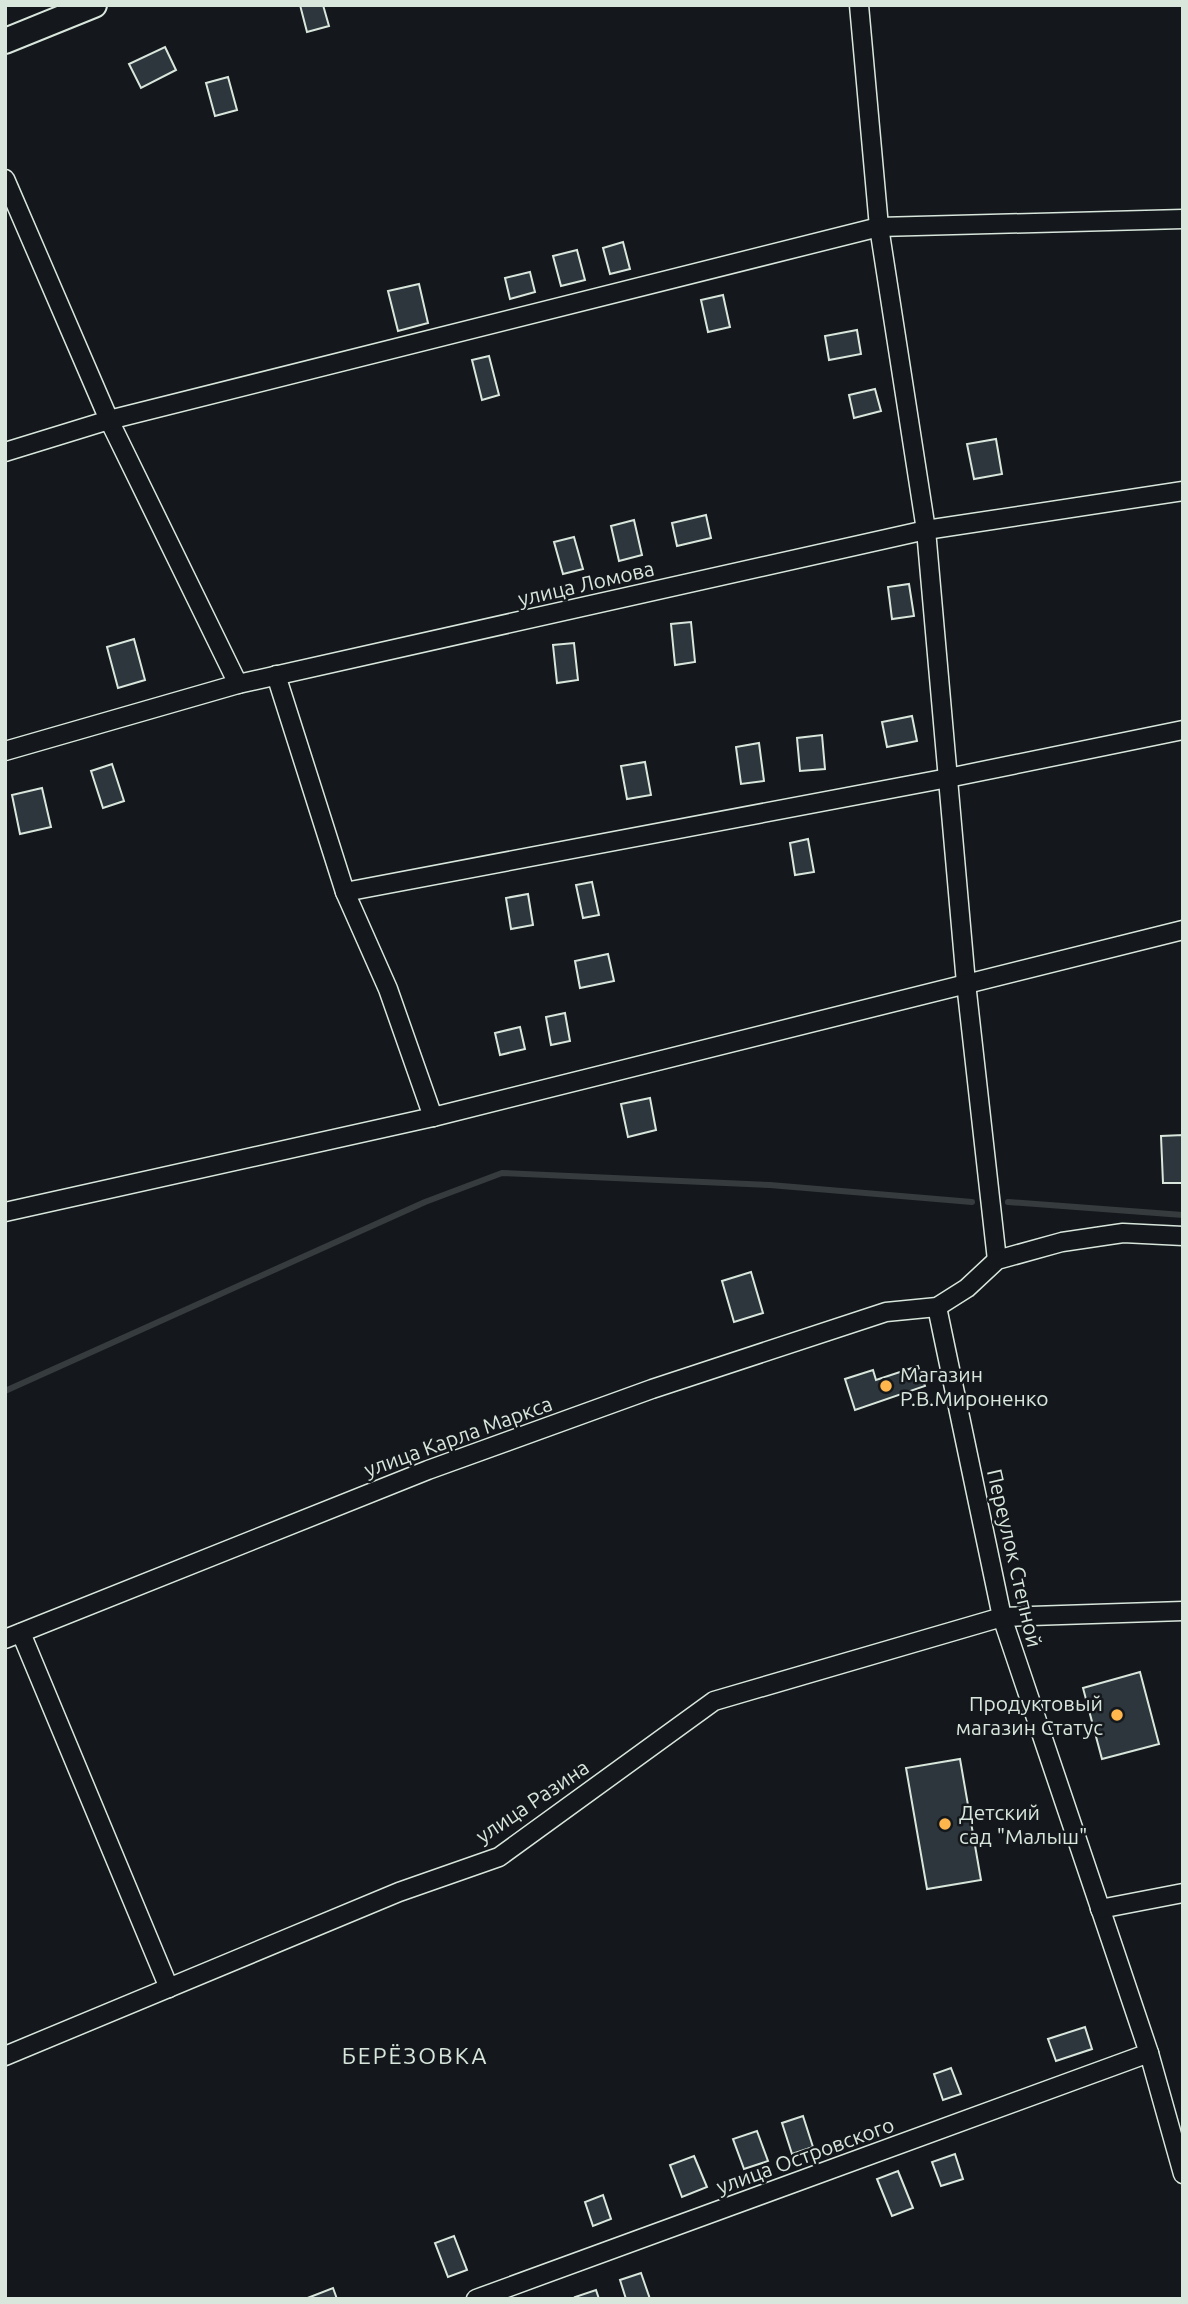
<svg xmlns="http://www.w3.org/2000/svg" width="1188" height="2304" font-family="Ubuntu,sans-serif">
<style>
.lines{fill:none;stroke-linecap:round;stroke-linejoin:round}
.stream{stroke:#363b3e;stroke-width:6}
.building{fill:#2c363c;stroke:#d8e6dc;stroke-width:2}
.street-casing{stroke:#d8e6dc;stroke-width:21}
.secondary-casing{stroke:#d8e6dc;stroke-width:28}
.street{stroke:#14181c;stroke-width:18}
.secondary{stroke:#14181c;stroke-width:24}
.poi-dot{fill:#ffb74d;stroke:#14181c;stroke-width:2.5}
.labels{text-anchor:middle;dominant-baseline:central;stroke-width:5;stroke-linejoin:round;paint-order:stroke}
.street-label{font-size:21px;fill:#d8e6dc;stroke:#14181c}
.poi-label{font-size:21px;fill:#d8e6dc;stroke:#14181c;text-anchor:start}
.neighbourhood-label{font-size:23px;letter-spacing:2px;fill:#d8e6dc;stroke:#14181c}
</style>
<rect width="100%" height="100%" fill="#14181c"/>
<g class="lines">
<g class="stream">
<polyline points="1008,1202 1183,1215"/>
<polyline points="5,1391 425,1202 502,1173 770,1185 972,1202"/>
</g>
</g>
<g class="building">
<polygon points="300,5 323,5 329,26 307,32"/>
<polygon points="165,47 176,70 141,88 129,64"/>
<polygon points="228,77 237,110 215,116 206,83"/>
<polygon points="623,242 630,269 610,274 603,248"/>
<polygon points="577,250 585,280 561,286 553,256"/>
<polygon points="530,272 535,292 510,299 505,278"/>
<polygon points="419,284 428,323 398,331 388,291"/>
<polygon points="723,295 730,327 708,332 701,300"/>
<polygon points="857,330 861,354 829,360 825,336"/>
<polygon points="489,356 499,395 482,400 472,360"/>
<polygon points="875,389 881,411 854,418 849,395"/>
<polygon points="996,439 1002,474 974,479 967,444"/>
<polygon points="706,515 711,538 677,546 672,523"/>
<polygon points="634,520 642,555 619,561 611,526"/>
<polygon points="574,537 583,569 563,574 554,542"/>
<polygon points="909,584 914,616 892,619 888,587"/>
<polygon points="691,622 695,662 675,665 671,624"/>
<polygon points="134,639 145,680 118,688 107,647"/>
<polygon points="574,643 578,680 557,683 553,645"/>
<polygon points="912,716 917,741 887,747 882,722"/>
<polygon points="822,735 825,769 800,771 797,738"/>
<polygon points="759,743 764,781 741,784 736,747"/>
<polygon points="645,762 651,795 627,799 621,766"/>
<polygon points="112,764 124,801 103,808 91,771"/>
<polygon points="42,788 51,827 20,834 12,795"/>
<polygon points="808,839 814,872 795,875 790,843"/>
<polygon points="592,882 599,915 583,918 576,885"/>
<polygon points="528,894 533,925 511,929 506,898"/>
<polygon points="608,954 614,981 580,988 575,961"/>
<polygon points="565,1013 570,1041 551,1045 546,1017"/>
<polygon points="520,1027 525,1049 500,1055 495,1033"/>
<polygon points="650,1098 656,1130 628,1137 621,1104"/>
<polygon points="1183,1135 1183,1183 1163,1183 1161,1136"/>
<polygon points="751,1272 763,1313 734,1322 722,1281"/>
<polygon points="918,1366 925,1386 855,1410 845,1379 873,1370 876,1380"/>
<polygon points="1140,1672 1159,1744 1102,1759 1083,1688"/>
<polygon points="960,1759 981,1880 927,1889 906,1768"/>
<polygon points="1085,2027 1092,2049 1056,2061 1048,2039"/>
<polygon points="951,2068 961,2094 943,2100 934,2074"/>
<polygon points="803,2116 813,2147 792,2154 782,2123"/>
<polygon points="757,2131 768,2161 744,2169 733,2139"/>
<polygon points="955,2154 963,2179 941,2186 932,2162"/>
<polygon points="694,2156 707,2187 682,2197 670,2165"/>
<polygon points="898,2171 913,2208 892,2216 877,2179"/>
<polygon points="603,2195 611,2219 593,2226 585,2202"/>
<polygon points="454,2236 467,2270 448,2277 435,2243"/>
<polygon points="641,2273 650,2299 626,2299 620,2280"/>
<polygon points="333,2288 337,2299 305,2299"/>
<polygon points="596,2290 599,2299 576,2299 575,2297"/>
</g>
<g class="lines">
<defs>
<g id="street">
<polyline points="859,5 879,227 926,530 966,983 997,1260"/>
<polyline points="5,179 109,420 238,684"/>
<polyline points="5,452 109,420 879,227 1183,219"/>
<polyline points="276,675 345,892 388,989 433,1117"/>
<polyline points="5,751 238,684 926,530 1183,491"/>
<polyline points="345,892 948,778 1183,730"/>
<polyline points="5,1212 433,1117 1183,930"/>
<polyline points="937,1307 1002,1617 1149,2053 1183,2174"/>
<polyline points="21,1633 169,1988"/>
<polyline points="5,1639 428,1470 652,1389 886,1312 937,1307 967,1288 997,1260 1062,1242 1123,1233 1183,1236"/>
<polyline points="1100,1909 1183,1893"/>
<polyline points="5,2056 399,1892 499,1857 714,1701 1002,1617 1183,1611"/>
<polyline points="476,2299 1149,2053"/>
</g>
<polyline id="secondary" points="5,41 94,5"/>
</defs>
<use href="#street" class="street-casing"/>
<use href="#secondary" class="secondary-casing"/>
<use href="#street" class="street"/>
<use href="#secondary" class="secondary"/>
</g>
<g class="poi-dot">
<circle cx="886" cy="1386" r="7"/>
<circle cx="1117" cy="1715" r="7"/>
<circle cx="945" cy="1824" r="7"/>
</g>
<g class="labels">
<g class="street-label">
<text transform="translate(586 583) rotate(-13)">улица Ломова</text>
<text transform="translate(458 1436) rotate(-20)">улица Карла Маркса</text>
<text transform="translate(1015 1558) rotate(77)">Переулок Степной</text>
<text transform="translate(532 1801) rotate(-34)">улица Разина</text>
<text transform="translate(805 2155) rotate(-20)">улица Островского</text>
</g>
<g class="poi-label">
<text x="900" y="1374">Магазин<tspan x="900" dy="24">Р.В.Мироненко</tspan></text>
<text x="1103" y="1703" text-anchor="end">Продуктовый<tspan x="1103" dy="24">магазин Статус</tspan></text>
<text x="959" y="1812">Детский<tspan x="959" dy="24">сад "Малыш"</tspan></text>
</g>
<g class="neighbourhood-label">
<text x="415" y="2055">БЕРЁЗОВКА</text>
</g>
</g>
<rect width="1188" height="2304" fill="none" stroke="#d8e6dc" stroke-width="14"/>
</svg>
